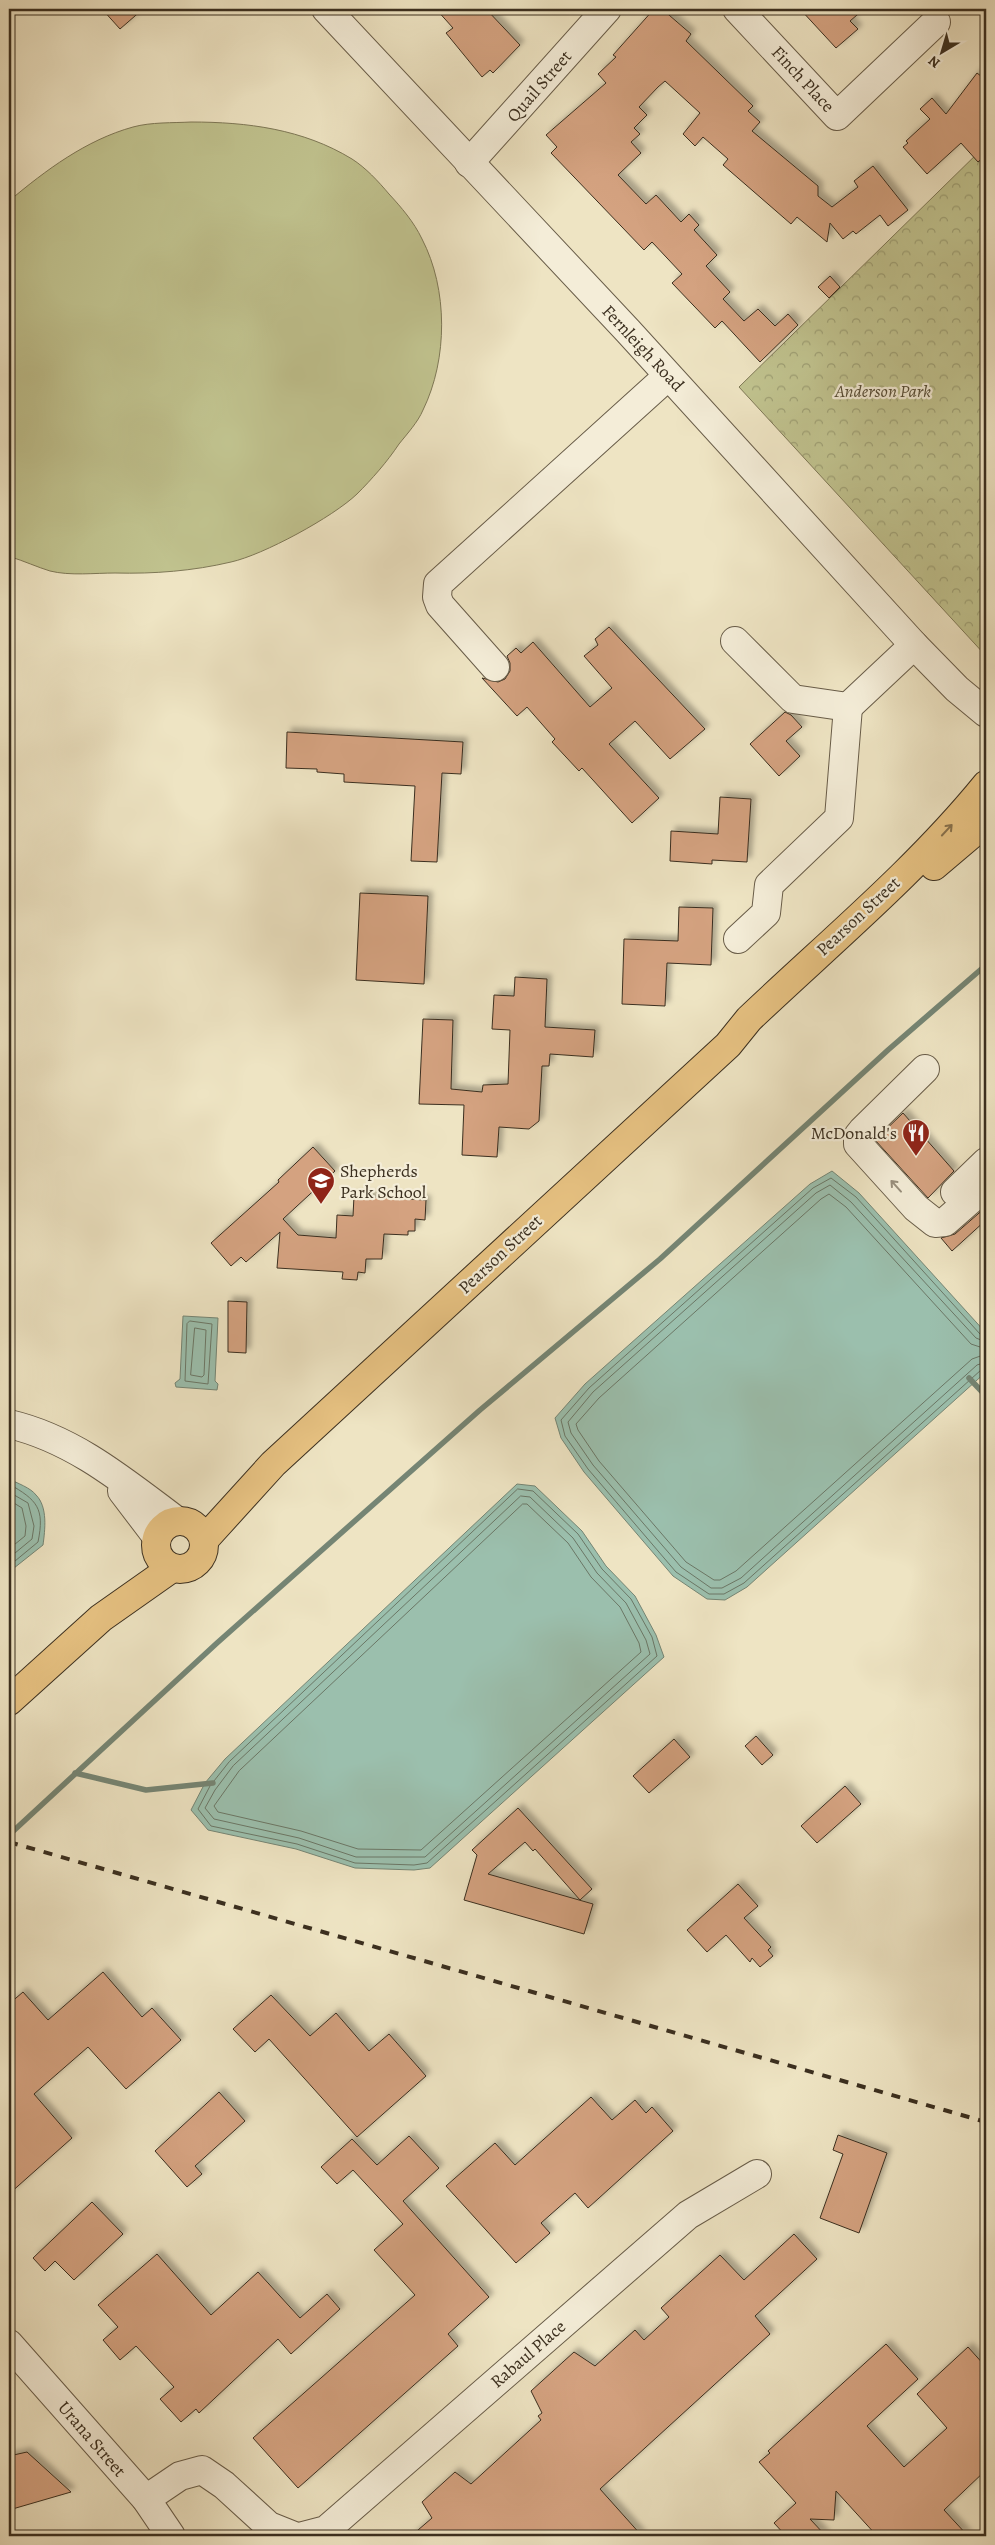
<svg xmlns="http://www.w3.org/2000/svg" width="995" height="2545" font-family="Alegreya,serif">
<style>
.green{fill:#c0c28e;stroke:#7e7856}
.forest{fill:url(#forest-crowns);stroke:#7e7856}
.water{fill:#9bbfad;stroke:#758574}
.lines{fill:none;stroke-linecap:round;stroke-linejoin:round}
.shore{stroke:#6b7766;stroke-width:1}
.stream{stroke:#758574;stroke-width:5.5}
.building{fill:#d4a280;stroke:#3b2f1f;filter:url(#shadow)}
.minor-casing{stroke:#685c48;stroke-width:30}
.major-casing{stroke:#3b2f1f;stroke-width:30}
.minor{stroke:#f4edd8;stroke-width:28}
.major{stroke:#e7c282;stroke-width:28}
.rail{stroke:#3b2f1f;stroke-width:4;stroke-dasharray:9 9;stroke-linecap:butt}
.oneway{stroke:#88714c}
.oneway2{stroke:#988e7c}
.labels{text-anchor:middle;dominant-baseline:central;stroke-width:4.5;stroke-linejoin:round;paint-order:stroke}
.street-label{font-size:18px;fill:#3b2f1f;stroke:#f4edd8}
.park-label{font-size:18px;font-style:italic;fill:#564c35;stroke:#f4edd8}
.poi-label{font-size:18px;fill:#3b2f1f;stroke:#f4edd8;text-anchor:end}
</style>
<defs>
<pattern id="forest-crowns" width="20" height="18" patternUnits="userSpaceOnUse" patternTransform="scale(1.25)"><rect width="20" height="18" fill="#c0c28e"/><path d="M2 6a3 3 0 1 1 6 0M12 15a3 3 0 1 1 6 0" fill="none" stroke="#9d9e73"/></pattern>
<filter id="shadow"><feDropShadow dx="4.5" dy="-4.5" stdDeviation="2.5" flood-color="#0004"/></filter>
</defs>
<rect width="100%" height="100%" fill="#eee4c3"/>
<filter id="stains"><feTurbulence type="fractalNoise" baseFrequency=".004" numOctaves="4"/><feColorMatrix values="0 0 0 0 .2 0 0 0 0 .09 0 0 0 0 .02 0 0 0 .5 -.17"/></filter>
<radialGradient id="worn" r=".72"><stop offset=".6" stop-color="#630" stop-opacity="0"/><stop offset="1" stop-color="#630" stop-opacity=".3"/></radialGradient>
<path class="green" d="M 191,122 C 247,122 303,129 352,159 C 366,168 378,181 389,194 C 401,207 414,222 422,239 C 448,289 448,359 423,410 C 418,422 407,434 399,444 C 387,462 372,479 357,494 C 333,517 263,555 231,562 C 193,571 154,574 115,573 C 95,573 70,576 50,571 C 37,567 24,561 11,557 L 9,555 L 9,201 C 46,170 86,140 133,127 C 151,122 173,123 191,122 Z"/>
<polygon class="forest" points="986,145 986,656 739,387"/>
<g class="water">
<polygon points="832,1171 859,1193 986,1333 986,1372 747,1587 725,1600 707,1599 673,1576 584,1472 561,1438 555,1418 585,1384 810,1184"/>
<polygon points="183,1316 218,1318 215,1381 218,1384 217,1390 176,1387 175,1383 180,1379"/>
<path d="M 9,1479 C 17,1483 31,1488 36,1495 C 48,1507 45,1530 43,1545 L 9,1572 Z"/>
<polygon points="517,1484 535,1486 582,1531 606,1566 635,1596 656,1635 664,1657 430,1868 414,1870 355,1868 296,1849 208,1830 191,1810 205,1783 225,1759"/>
</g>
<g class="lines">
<g class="shore">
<polygon points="190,1321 212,1324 208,1384 185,1381 187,1324"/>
<polygon points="195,1328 206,1330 204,1375 202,1377 191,1375"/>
<polyline points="986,1335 980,1334 856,1197 831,1178 813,1188 589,1388 561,1420 565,1436 588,1469 676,1572 709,1594 724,1594 744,1583 981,1370 986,1368"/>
<polyline points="986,1342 976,1338 851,1202 830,1185 816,1193 593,1392 568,1422 571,1433 593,1465 681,1567 711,1588 722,1588 741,1578 977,1365 986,1362"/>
<polyline points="986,1349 971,1344 846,1207 829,1194 821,1199 599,1398 576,1424 578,1430 599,1461 686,1562 714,1580 720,1580 736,1571 972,1359 986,1354"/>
<path d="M 9,1484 C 37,1500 45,1508 38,1542 L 9,1566"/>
<polygon points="518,1489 533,1491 578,1534 602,1569 631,1599 652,1637 657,1656 427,1863 414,1865 355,1863 297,1844 211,1826 198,1809 210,1786 229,1762"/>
<polyline points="9,1492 28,1503 34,1526 32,1539 9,1558"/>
<polygon points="521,1496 530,1497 573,1538 597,1573 626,1603 646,1640 650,1654 425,1857 356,1857 299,1838 214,1819 205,1808 215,1790 233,1766"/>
<polyline points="9,1500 22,1508 26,1526 25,1536 9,1549"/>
<polygon points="523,1504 527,1504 568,1543 591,1577 620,1607 639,1643 641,1652 421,1850 358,1849 301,1831 218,1812 214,1806 239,1771"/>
</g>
<g class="stream">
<polyline points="969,1378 986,1396"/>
<polyline points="75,1773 146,1790 213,1783"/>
<polyline points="9,1835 217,1643 480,1410 660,1259 888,1050 986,965"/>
</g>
</g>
<g class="building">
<polygon points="102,9 143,9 120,29"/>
<polygon points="436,9 486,9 520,45 493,73 490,70 482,77 446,33 453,28"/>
<polygon points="654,9 662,9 691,34 686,41 753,106 748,111 760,122 752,131 818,186 818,196 832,207 858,187 854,181 873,166 908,210 888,226 880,215 856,234 853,231 843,239 830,223 827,242 797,217 791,224 723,165 728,159 703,137 695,146 683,134 700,113 665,81 658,87 639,107 647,115 634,128 640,134 631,142 641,153 618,175 646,204 656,195 681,222 689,214 699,225 694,230 717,255 706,266 730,292 723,299 744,321 758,309 775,326 788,314 798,325 760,362 722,321 715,328 672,283 682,274 652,242 644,250 551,153 557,147 546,135 606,83 598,74 616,57 613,55"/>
<polygon points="800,9 864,9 850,21 858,29 836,48"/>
<polygon points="977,73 986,80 986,155 978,162 961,143 927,174 903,147 908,143 906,141 930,119 920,109 932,98 946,114"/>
<polygon points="830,276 840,287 829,298 818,287"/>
<polygon points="609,627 705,729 670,759 635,721 609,744 659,798 632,823 582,768 579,771 552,742 555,739 527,707 517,716 482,678 498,682 505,679 510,671 510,663 507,656 516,648 521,653 533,642 590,707 612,688 584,656 598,645 595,639"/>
<polygon points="785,712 791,715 802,727 786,741 800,756 779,776 750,744"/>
<polygon points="287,732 463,742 461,774 442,773 437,862 411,861 415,786 344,782 344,774 317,772 317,769 286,768"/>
<polygon points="720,797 751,799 747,862 712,860 712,864 670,861 671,831 718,834"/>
<polygon points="360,893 428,896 424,984 356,980"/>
<polygon points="679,907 713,908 711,965 667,963 665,1006 622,1004 624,939 678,941"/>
<polygon points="515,977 547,979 545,1027 595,1030 593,1057 550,1054 549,1066 542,1066 539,1121 529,1129 499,1127 497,1157 462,1155 464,1105 419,1104 423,1019 453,1020 451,1089 482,1092 483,1085 508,1084 510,1030 492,1029 494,995 514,996"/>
<polygon points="903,1113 954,1171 928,1198 875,1140"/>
<polygon points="313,1147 335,1171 283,1219 298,1235 336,1238 337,1215 353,1216 354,1196 426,1200 425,1220 415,1219 415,1231 408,1231 408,1235 384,1234 382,1259 366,1259 365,1273 358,1272 357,1280 342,1279 343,1272 277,1268 280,1232 246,1262 241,1257 231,1266 211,1243 279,1182 278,1180"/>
<polygon points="986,1207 986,1220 952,1251 941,1238 955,1234"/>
<polygon points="228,1301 247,1302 246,1353 228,1352"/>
<polygon points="756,1736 773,1755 762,1765 745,1746"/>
<polygon points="674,1739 690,1757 649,1793 633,1776"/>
<polygon points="845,1786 861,1804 817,1843 801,1826"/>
<polygon points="518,1808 592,1889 580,1900 535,1849 533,1851 525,1842 488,1874 593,1904 584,1934 464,1900 477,1855 472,1850"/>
<polygon points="738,1884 758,1906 744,1918 771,1947 768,1950 773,1956 760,1967 752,1958 750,1962 726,1935 707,1952 687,1930"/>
<polygon points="103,1972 142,2017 152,2008 181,2040 126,2089 88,2047 34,2094 72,2138 9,2194 9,2004 23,1992 48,2020"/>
<polygon points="271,1995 310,2036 336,2013 369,2051 389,2034 426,2076 357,2137 269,2039 255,2052 233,2029"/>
<polygon points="219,2092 245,2121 195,2166 202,2174 187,2187 155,2151"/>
<polygon points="591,2097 612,2120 635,2100 646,2113 652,2107 673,2131 588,2208 575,2193 541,2223 550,2233 516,2263 446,2186 495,2143 515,2165"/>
<polygon points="838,2135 887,2153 859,2233 820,2218 843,2154 833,2150"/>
<polygon points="409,2136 439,2168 403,2201 489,2297 448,2334 458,2346 298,2488 253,2438 415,2295 374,2250 403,2224 353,2170 337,2184 321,2167 352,2139 377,2165"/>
<polygon points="92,2202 123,2234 74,2280 55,2261 45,2271 33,2258"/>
<polygon points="794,2234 817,2259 755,2316 770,2334 600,2489 642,2536 411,2536 432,2518 422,2502 455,2472 471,2484 541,2420 538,2416 542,2413 531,2391 574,2352 595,2366 635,2330 644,2340 669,2317 661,2308 720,2255 744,2280"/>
<polygon points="157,2254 211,2315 258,2272 300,2318 327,2294 340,2309 291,2354 278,2339 199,2413 196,2409 181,2422 160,2399 174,2387 136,2346 120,2360 103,2340 118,2327 98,2305"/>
<polygon points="886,2344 918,2379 867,2426 904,2467 947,2428 917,2394 968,2347 986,2367 986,2470 944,2510 968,2536 877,2536 836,2491 834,2520 810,2519 826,2536 786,2536 774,2523 796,2503 759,2462 770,2453 768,2451"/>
<polygon points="27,2452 71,2492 9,2510 9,2456"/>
</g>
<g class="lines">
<defs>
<g id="minor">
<polyline points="326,9 628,331 914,645 957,689 986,713"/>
<polyline points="737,9 837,116 936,22"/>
<polyline points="469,163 607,9"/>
<polyline points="735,641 793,699 848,707 914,645"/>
<polyline points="495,667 440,605 437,597 438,584 668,376"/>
<polyline points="738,939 766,913 769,885 839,818 848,707"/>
<polyline points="925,1069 862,1131 858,1136 858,1144 916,1208 935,1223 945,1222 986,1186"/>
<polyline points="955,1192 986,1162"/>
<path d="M 9,1424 C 74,1439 125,1482 177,1521"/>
<polyline points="122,1491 157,1537"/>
<polyline points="9,2344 146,2499 171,2536"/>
<polyline points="146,2499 180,2476 202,2470 224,2485 269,2526 294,2536"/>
<polyline points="303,2536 326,2530 688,2215 757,2174"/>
</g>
<g id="major">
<polyline points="934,866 986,822"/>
<circle cx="180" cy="1545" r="24"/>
<path d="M 204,1540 L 273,1464 L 728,1045 L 749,1019 C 829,943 916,871 986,785"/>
<polyline points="9,1701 101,1618 172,1568"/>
</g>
</defs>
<use href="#minor" class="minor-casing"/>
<use href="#major" class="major-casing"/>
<use href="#minor" class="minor"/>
<use href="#major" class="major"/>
<polyline class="rail" points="9,1842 986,2122"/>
</g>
<defs><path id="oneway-shaft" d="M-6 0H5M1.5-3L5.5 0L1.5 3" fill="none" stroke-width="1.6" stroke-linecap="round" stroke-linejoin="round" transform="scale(1.25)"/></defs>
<use class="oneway" href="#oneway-shaft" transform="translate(947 830) rotate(-47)"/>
<use class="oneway2" href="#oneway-shaft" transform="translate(896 1186) rotate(-132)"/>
<defs>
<symbol id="restaurant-pin" viewBox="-11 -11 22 30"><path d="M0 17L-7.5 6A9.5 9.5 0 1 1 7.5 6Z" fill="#8f2418" stroke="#f4edd8"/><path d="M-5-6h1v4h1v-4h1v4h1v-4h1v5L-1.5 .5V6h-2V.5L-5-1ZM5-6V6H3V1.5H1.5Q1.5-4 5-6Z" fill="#fff"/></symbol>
<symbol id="school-pin" viewBox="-11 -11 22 30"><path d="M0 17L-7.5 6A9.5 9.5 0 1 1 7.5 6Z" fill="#8f2418" stroke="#f4edd8"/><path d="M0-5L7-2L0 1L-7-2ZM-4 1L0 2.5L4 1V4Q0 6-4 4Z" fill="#fff"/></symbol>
</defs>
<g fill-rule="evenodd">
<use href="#restaurant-pin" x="900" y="1117" width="32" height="43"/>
<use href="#school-pin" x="305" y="1165" width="32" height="43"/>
</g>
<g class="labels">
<g class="street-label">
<text transform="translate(803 79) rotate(47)">Finch Place</text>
<text transform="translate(539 86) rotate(-49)">Quail Street</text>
<text transform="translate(643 348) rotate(47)">Fernleigh Road</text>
<text transform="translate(858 916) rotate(-43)">Pearson Street</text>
<text transform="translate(500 1254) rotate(-43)">Pearson Street</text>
<text transform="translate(528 2354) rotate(-41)">Rabaul Place</text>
<text transform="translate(92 2439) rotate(49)">Urana Street</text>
</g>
<g class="park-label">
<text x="883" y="391">Anderson Park</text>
</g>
<g class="poi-label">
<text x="897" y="1133">McDonald's</text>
<text x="340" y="1171" text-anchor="start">Shepherds<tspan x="340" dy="21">Park School</tspan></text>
</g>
</g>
<rect width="995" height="2545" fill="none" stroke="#eee4c3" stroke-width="30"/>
<rect x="10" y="10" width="975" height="2525" fill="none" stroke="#3b2f1f" stroke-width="2.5"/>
<rect x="15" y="15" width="965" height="2515" fill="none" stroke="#3b2f1f"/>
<g transform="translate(942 52) rotate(218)" stroke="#f4edd8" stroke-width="4" paint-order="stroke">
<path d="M0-4L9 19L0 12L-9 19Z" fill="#3b2f1f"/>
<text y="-8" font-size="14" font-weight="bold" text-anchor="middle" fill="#3b2f1f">N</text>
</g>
<rect width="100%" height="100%" filter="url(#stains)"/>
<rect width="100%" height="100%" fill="url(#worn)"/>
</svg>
